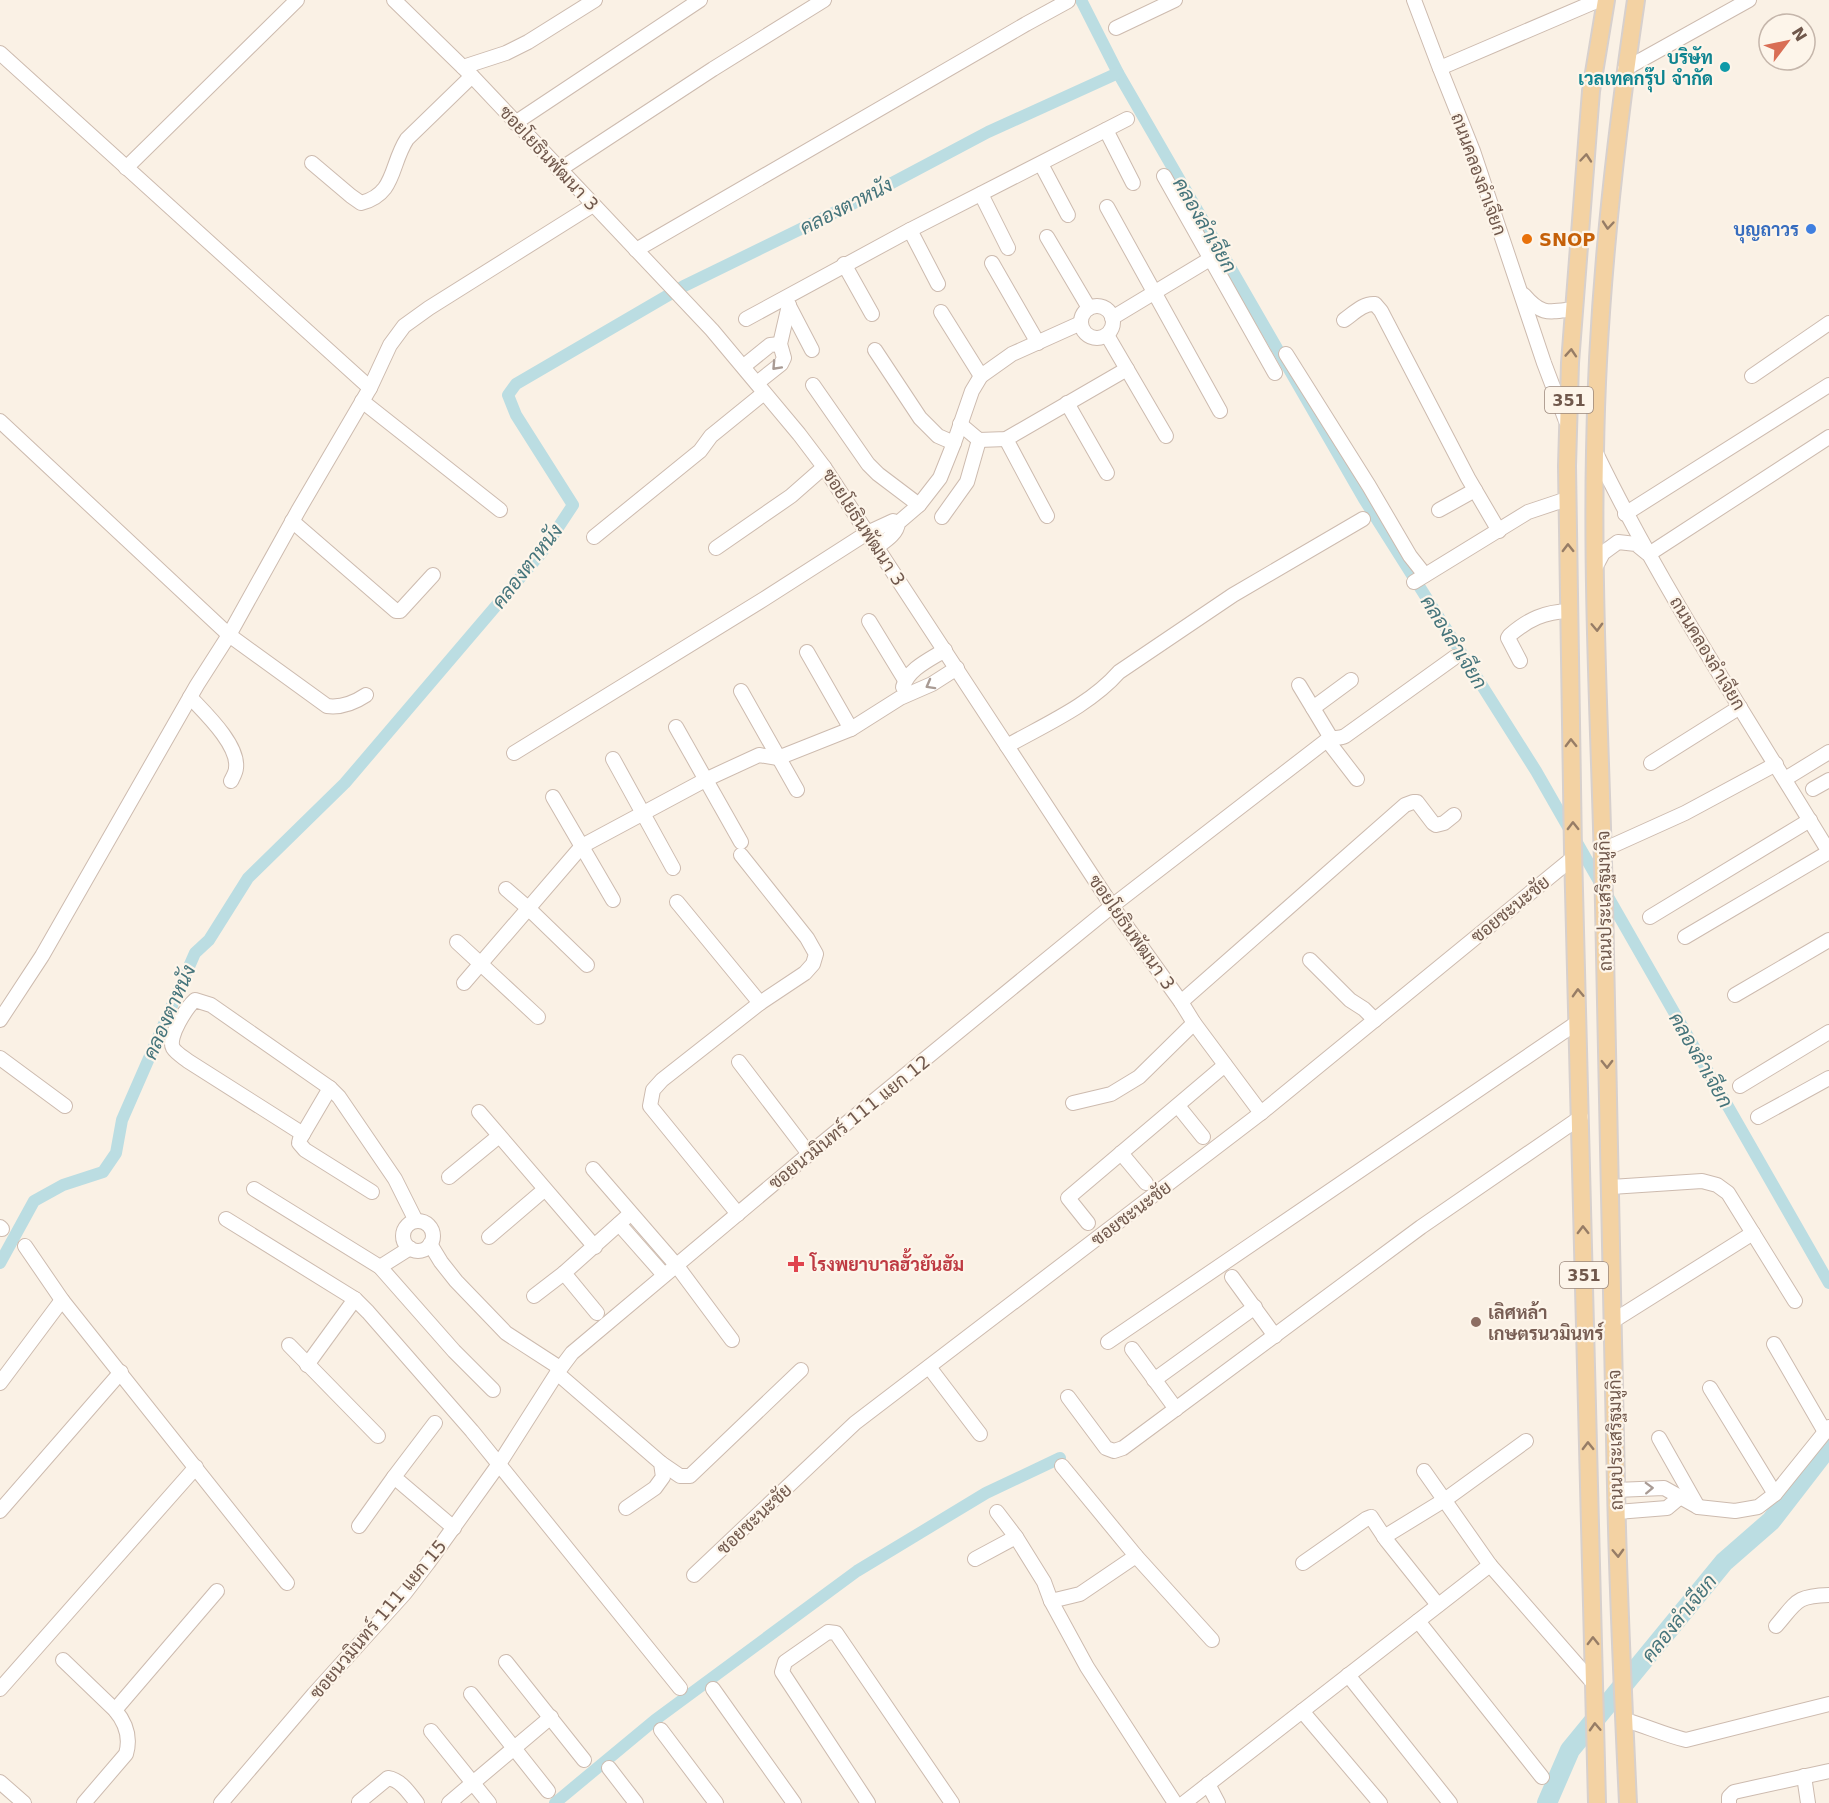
<svg xmlns="http://www.w3.org/2000/svg" width="1829" height="1803" font-family="'DejaVu Sans',Sarabun,sans-serif">
<style>
.lines{fill:none;stroke-linecap:round;stroke-linejoin:round}
.canal{stroke:#bbdde2;stroke-width:12}
.river{stroke:#bbdde2;stroke-width:20}
.minor-casing{stroke:#cdbbaf;stroke-width:16}
.major-casing{stroke:#d7d0cd;stroke-width:20}
.minor{stroke:#fff;stroke-width:14}
.major{stroke:#f3d2a3;stroke-width:16}
.oneway{stroke:#977d66}
.oneway2{stroke:#a99b94}
.culture-dot{fill:#0f9aa8;stroke:#fdf5ea;stroke-width:2}
.shop-dot{fill:#3f7fe0;stroke:#fdf5ea;stroke-width:2}
.food-dot{fill:#e8710a;stroke:#fdf5ea;stroke-width:2}
.health-dot{fill:#e0444e;stroke:#fdf5ea;stroke-width:2}
.education-dot{fill:#8d6e63;stroke:#fdf5ea;stroke-width:2}
.labels{text-anchor:middle;dominant-baseline:central;stroke-width:4.5;stroke-linejoin:round;paint-order:stroke}
.shield{fill:#fdf5ea;stroke:#9a877b;stroke-width:1.5}
.shield-label{font-size:16px;font-weight:bold;fill:#70584c}
.culture-label{font-size:18px;font-weight:bold;fill:#0d838f;stroke:#fdf5ea;text-anchor:end}
.street-label{font-size:18px;fill:#70584c;stroke:#fdf5ea}
.shop-label{font-size:18px;font-weight:bold;fill:#366cbe;stroke:#fdf5ea;text-anchor:end}
.food-label{font-size:18px;font-weight:bold;fill:#c56008;stroke:#fdf5ea;text-anchor:start}
.health-label{font-size:18px;font-weight:bold;fill:#be3a42;stroke:#fdf5ea;text-anchor:start}
.education-label{font-size:18px;font-weight:bold;fill:#785e54;stroke:#fdf5ea;text-anchor:start}
.water-label{font-size:20px;font-style:italic;fill:#45747b;stroke:#fdf5ea}
</style>
<rect width="100%" height="100%" fill="#faf1e5"/>
<g class="lines">
<g class="canal">
<polyline points="1081,0 1118,73 1364,499 1536,771 1829,1283"/>
<polyline points="0,1263 34,1201 63,1185 103,1172 116,1153 122,1120 195,953 209,940 248,878 345,783 542,552 573,505 516,415 508,395 516,384 684,286 856,202 988,132 1118,73"/>
<polyline points="555,1803 655,1720 857,1571 986,1493 1060,1458"/>
</g>
<polyline class="river" points="1547,1803 1570,1750 1724,1562 1771,1521 1829,1446"/>
<defs>
<g id="minor">
<polyline points="394,0 472,76 712,330 799,434 824,467 1112,906 1181,1002 1194,1023 1261,1113"/>
<polyline points="1414,0 1439,66 1473,151 1544,363 1566,421"/>
<polyline points="1116,28 1175,0"/>
<polyline points="0,53 370,388"/>
<polyline points="463,67 506,53 528,42 595,0"/>
<polyline points="1440,68 1599,0"/>
<polyline points="1625,69 1749,0"/>
<polyline points="515,123 700,0"/>
<polyline points="1106,130 1133,183"/>
<path d="M 312,163 L 351,196 L 361,203 C 396,194 390,165 407,139 L 472,76"/>
<polyline points="1041,164 1068,215"/>
<polyline points="126,168 297,0"/>
<polyline points="559,170 713,69 824,0"/>
<polyline points="1164,176 1275,373"/>
<polyline points="981,194 1008,248"/>
<polyline points="1107,207 1220,411"/>
<polyline points="910,230 938,284"/>
<polyline points="1047,237 1089,308"/>
<polyline points="636,250 1026,24 1068,1"/>
<polyline points="992,263 1038,343"/>
<polyline points="844,264 872,314"/>
<path d="M 1524,295 C 1542,316 1549,312 1574,309"/>
<polyline points="788,304 812,350"/>
<circle cx="1097" cy="322" r="16"/>
<polyline points="941,312 981,376"/>
<polyline points="1112,318 1210,259"/>
<polyline points="746,319 910,230 1127,119"/>
<path d="M 1344,320 C 1353,314 1363,303 1375,304 L 1381,311 L 1468,478 L 1499,531"/>
<polyline points="1107,335 1166,436"/>
<polyline points="875,350 920,418 938,436 954,443"/>
<polyline points="1286,354 1369,486 1410,556 1425,575"/>
<polyline points="744,366 770,345 780,344"/>
<polyline points="1752,376 1829,323"/>
<polyline points="757,383 781,364 784,358 780,344 789,305"/>
<polyline points="813,385 868,464 878,474 919,505"/>
<polyline points="362,401 500,510"/>
<polyline points="1067,403 1107,473"/>
<path d="M 0,421 L 229,635 L 327,706 C 342,708 354,703 366,695"/>
<polyline points="960,424 979,440 1006,439 1127,369"/>
<polyline points="1006,439 1047,516"/>
<path d="M 1596,453 C 1663,591 1749,720 1829,852"/>
<polyline points="1439,510 1475,490"/>
<polyline points="1625,514 1829,385"/>
<polyline points="942,517 967,482 979,440"/>
<polyline points="292,521 396,611 400,611 433,575"/>
<polyline points="594,537 700,451 711,436 764,393"/>
<path d="M 877,547 C 885,541 897,534 898,523 L 919,505 L 940,478 L 954,443 L 972,391 L 981,376 L 1012,354 L 1081,323"/>
<polyline points="716,548 791,496 824,467"/>
<polyline points="1649,554 1829,437"/>
<polyline points="1595,568 1603,553 1618,542 1636,544 1647,553"/>
<polyline points="1414,582 1528,512 1567,499"/>
<polyline points="869,621 905,680"/>
<path d="M 1520,661 L 1508,638 L 1510,635 C 1529,619 1544,612 1569,611"/>
<polyline points="1299,685 1331,738"/>
<path d="M 903,687 C 908,669 929,660 945,650"/>
<polyline points="741,691 797,790"/>
<path d="M 190,697 C 205,713 239,745 236,768 C 236,772 233,777 231,781"/>
<polyline points="1313,708 1351,680"/>
<polyline points="676,727 741,842"/>
<polyline points="851,729 900,698 932,684 957,668"/>
<polyline points="1327,740 1357,779"/>
<path d="M 1007,746 C 1046,724 1090,705 1119,672 L 1233,595 L 1363,519"/>
<polyline points="514,753 764,599 867,533 893,521 898,523"/>
<polyline points="613,759 673,868"/>
<polyline points="1651,763 1740,707"/>
<polyline points="1785,779 1829,752"/>
<polyline points="1813,789 1829,780"/>
<polyline points="553,797 613,900"/>
<polyline points="1603,850 1685,813 1776,764"/>
<polyline points="506,889 528,908 587,965"/>
<polyline points="677,902 760,1003"/>
<polyline points="1650,917 1810,820"/>
<polyline points="1685,937 1829,852"/>
<polyline points="457,942 538,1017"/>
<polyline points="1310,960 1350,1000 1364,1009 1375,1020"/>
<polyline points="464,983 582,846 707,779 759,755 778,758 851,729 807,652"/>
<polyline points="1735,995 1829,940"/>
<polyline points="1181,1002 1405,805 1413,802 1417,802 1433,823 1436,825 1444,823 1454,815"/>
<polyline points="0,1020 42,956 197,685 229,635 298,511 370,388 390,345 404,326 429,308 593,205"/>
<polyline points="0,1058 65,1106"/>
<polyline points="739,1062 809,1154"/>
<polyline points="1740,1086 1829,1032"/>
<polyline points="330,1088 300,1139 299,1143 305,1150 372,1192"/>
<polyline points="1073,1103 1111,1094 1139,1077 1194,1023"/>
<polyline points="1178,1106 1203,1137"/>
<polyline points="479,1112 595,1247"/>
<polyline points="1758,1117 1829,1078"/>
<path d="M 303,1134 L 188,1061 C 183,1057 176,1053 173,1048 C 167,1037 187,1007 195,1000 L 211,1005 L 330,1088 L 339,1097 L 395,1179 L 416,1221"/>
<polyline points="1121,1153 1146,1183"/>
<polyline points="593,1169 677,1266 732,1340"/>
<polyline points="449,1177 499,1136"/>
<polyline points="1611,1187 1702,1181 1717,1185 1728,1193 1795,1301"/>
<polyline points="254,1189 380,1267 454,1351 493,1390"/>
<polyline points="738,1214 650,1106 653,1090 662,1080 760,1003 805,973 813,964 816,954 807,938 741,855"/>
<polyline points="226,1219 355,1299 368,1312 472,1431 680,1688"/>
<circle cx="418" cy="1236" r="15"/>
<polyline points="1088,1223 1068,1198 1225,1065"/>
<polyline points="619,1224 664,1275"/>
<polyline points="0,1227 2,1229"/>
<polyline points="489,1237 544,1190"/>
<polyline points="430,1244 441,1262 456,1281 506,1333 560,1368"/>
<polyline points="25,1246 62,1300 287,1583"/>
<polyline points="380,1267 410,1248"/>
<polyline points="564,1273 597,1313"/>
<polyline points="1232,1277 1275,1336"/>
<polyline points="534,1296 564,1273 630,1214"/>
<polyline points="1613,1321 1753,1233"/>
<polyline points="1108,1342 1578,1022"/>
<polyline points="1774,1344 1825,1432"/>
<polyline points="289,1345 378,1436"/>
<polyline points="1132,1349 1176,1409"/>
<polyline points="307,1365 355,1299"/>
<polyline points="929,1367 980,1434"/>
<polyline points="557,1373 661,1463 663,1477 655,1488 626,1508"/>
<polyline points="1154,1380 1255,1307"/>
<polyline points="0,1383 62,1300"/>
<polyline points="1710,1388 1775,1494"/>
<polyline points="1068,1397 1106,1448 1114,1451 1123,1448 1421,1227 1581,1117"/>
<polyline points="435,1423 394,1477 454,1528"/>
<polyline points="1659,1438 1698,1507"/>
<polyline points="661,1463 680,1476 690,1476 801,1370"/>
<polyline points="1062,1466 1136,1556 1212,1640"/>
<polyline points="1424,1471 1490,1565 1594,1684"/>
<polyline points="1616,1490 1664,1488 1698,1507 1735,1511 1758,1507 1775,1494 1829,1427"/>
<polyline points="0,1511 121,1372"/>
<polyline points="997,1512 1016,1537 1044,1582 1051,1601 1087,1667 1175,1803"/>
<polyline points="1617,1512 1667,1508 1679,1498"/>
<polyline points="359,1526 394,1477"/>
<polyline points="1384,1537 1446,1499 1526,1441"/>
<polyline points="975,1559 1016,1537"/>
<polyline points="1303,1563 1366,1519 1371,1517 1387,1541 1438,1605"/>
<polyline points="694,1575 855,1423 1261,1113 1574,857"/>
<polyline points="1051,1601 1080,1594 1136,1556"/>
<polyline points="1418,1621 1542,1777"/>
<path d="M 1776,1626 C 1797,1602 1795,1596 1829,1595"/>
<path d="M 63,1660 L 115,1710 C 126,1723 131,1737 126,1754 L 84,1803"/>
<polyline points="506,1662 584,1760"/>
<polyline points="1348,1675 1450,1803"/>
<polyline points="0,1689 196,1467"/>
<polyline points="713,1689 794,1803"/>
<polyline points="471,1694 548,1791"/>
<polyline points="115,1710 217,1591"/>
<polyline points="1302,1711 1380,1803"/>
<path d="M 1625,1720 C 1646,1726 1665,1735 1686,1740 L 1829,1704"/>
<polyline points="661,1730 716,1803"/>
<polyline points="431,1731 489,1803"/>
<polyline points="609,1768 636,1803"/>
<polyline points="1804,1776 1808,1803"/>
<polyline points="0,1782 24,1803"/>
<polyline points="1208,1784 1218,1803"/>
<path d="M 359,1802 L 388,1778 C 401,1780 409,1793 417,1803"/>
<path d="M 221,1803 L 314,1694 L 405,1593 L 428,1563 L 499,1464 L 557,1373 L 572,1353 L 809,1154 L 1112,906 L 1327,740 C 1333,737 1339,739 1345,736 L 1455,657"/>
<polyline points="449,1803 551,1717"/>
<polyline points="868,1803 782,1672 785,1662 828,1632 836,1633 952,1803"/>
<polyline points="1184,1803 1490,1565"/>
<polyline points="1729,1803 1729,1797 1734,1792 1829,1771"/>
</g>
<g id="major">
<polyline points="1597,1803 1573,851 1567,466 1570,363 1591,91 1606,0"/>
<path d="M 1628,1803 C 1623,1697 1618,1591 1616,1486 C 1611,1292 1609,1099 1604,905 C 1601,754 1592,603 1595,452 C 1597,300 1614,149 1636,0"/>
</g>
</defs>
<use href="#minor" class="minor-casing"/>
<use href="#major" class="major-casing"/>
<use href="#minor" class="minor"/>
<use href="#major" class="major"/>
</g>
<defs><path id="oneway-chevron" d="M-2-3.5L2.5 0L-2 3.5" fill="none" stroke-width="1.6" stroke-linecap="round" stroke-linejoin="round" transform="scale(1.5)"/></defs>
<g class="oneway">
<use href="#oneway-chevron" transform="translate(1586 158) rotate(-85)"/>
<use href="#oneway-chevron" transform="translate(1608 225) rotate(95)"/>
<use href="#oneway-chevron" transform="translate(1571 353) rotate(-86)"/>
<use href="#oneway-chevron" transform="translate(1568 548) rotate(-91)"/>
<use href="#oneway-chevron" transform="translate(1597 627) rotate(88)"/>
<use href="#oneway-chevron" transform="translate(1571 743) rotate(-91)"/>
<use href="#oneway-chevron" transform="translate(1573 826) rotate(-91)"/>
<use href="#oneway-chevron" transform="translate(1578 993) rotate(-92)"/>
<use href="#oneway-chevron" transform="translate(1607 1064) rotate(89)"/>
<use href="#oneway-chevron" transform="translate(1583 1230) rotate(-91)"/>
<use href="#oneway-chevron" transform="translate(1588 1446) rotate(-91)"/>
<use href="#oneway-chevron" transform="translate(1618 1553) rotate(88)"/>
<use href="#oneway-chevron" transform="translate(1593 1641) rotate(-91)"/>
<use href="#oneway-chevron" transform="translate(1595 1727) rotate(-93)"/>
</g>
<g class="oneway2">
<use href="#oneway-chevron" transform="translate(776 366) rotate(133)"/>
<use href="#oneway-chevron" transform="translate(930 685) rotate(151)"/>
<use href="#oneway-chevron" transform="translate(1649 1488) rotate(-2)"/>
</g>
<circle class="culture-dot" cx="1725" cy="67" r="6"/>
<circle class="shop-dot" cx="1811" cy="229" r="6"/>
<circle class="food-dot" cx="1527" cy="239" r="6"/>
<path class="health-dot" d="M793 1255h6v6h6v6h-6v6h-6v-6h-6v-6h6z"/>
<circle class="education-dot" cx="1476" cy="1322" r="6"/>
<g class="labels">
<g class="shield">
<rect x="1545" y="387" width="48" height="26" rx="4.5"/>
<rect x="1560" y="1262" width="48" height="26" rx="4.5"/>
</g>
<g class="shield-label">
<text x="1569" y="400">351</text>
<text x="1584" y="1275">351</text>
</g>
<g class="culture-label">
<text x="1713" y="57">บริษัท<tspan x="1713" dy="21">เวลเทคกรุ๊ป จำกัด</tspan></text>
</g>
<g class="street-label">
<text transform="translate(549 158) rotate(47)">ซอยโยธินพัฒนา 3</text>
<text transform="translate(1479 174) rotate(70)">ถนนคลองลำเจียก</text>
<text transform="translate(864 527) rotate(57)">ซอยโยธินพัฒนา 3</text>
<text transform="translate(1708 653) rotate(59)">ถนนคลองลำเจียก</text>
<text transform="translate(1604 901) rotate(-91)">ถนนประเสริฐมนูกิจ</text>
<text transform="translate(1510 909) rotate(-39)">ซอยชะนะชัย</text>
<text transform="translate(1132 932) rotate(55)">ซอยโยธินพัฒนา 3</text>
<text transform="translate(849 1122) rotate(-39)">ซอยนวมินทร์ 111 แยก 12</text>
<text transform="translate(1131 1213) rotate(-37)">ซอยชะนะชัย</text>
<text transform="translate(1615 1440) rotate(-91)">ถนนประเสริฐมนูกิจ</text>
<text transform="translate(754 1519) rotate(-43)">ซอยชะนะชัย</text>
<text transform="translate(378 1619) rotate(-50)">ซอยนวมินทร์ 111 แยก 15</text>
</g>
<g class="shop-label">
<text x="1799" y="229">บุญถาวร</text>
</g>
<g class="food-label">
<text x="1539" y="239">SNOP</text>
</g>
<g class="health-label">
<text x="810" y="1264">โรงพยาบาลฮั้วยันฮัม</text>
</g>
<g class="education-label">
<text x="1488" y="1312">เลิศหล้า<tspan x="1488" dy="21">เกษตรนวมินทร์</tspan></text>
</g>
<g class="water-label">
<text transform="translate(846 206) rotate(-27)">คลองตาหนัง</text>
<text transform="translate(1205 225) rotate(60)">คลองลำเจียก</text>
<text transform="translate(527 566) rotate(-52)">คลองตาหนัง</text>
<text transform="translate(1454 642) rotate(58)">คลองลำเจียก</text>
<text transform="translate(169 1012) rotate(-66)">คลองตาหนัง</text>
<text transform="translate(1701 1060) rotate(60)">คลองลำเจียก</text>
<text transform="translate(1679 1618) rotate(-51)">คลองลำเจียก</text>
</g>
</g>
<g transform="translate(1787 42) rotate(58)"><circle r="28" fill="#fdf5ea" stroke="#c5b6ab" stroke-width="1.5"/>
<path d="M0-4.5L10 22L0 15L-10 22Z" fill="#d96e55"/>
<text y="-9" font-size="16" font-weight="bold" text-anchor="middle" fill="#70584c">N</text>
</g>
</svg>
